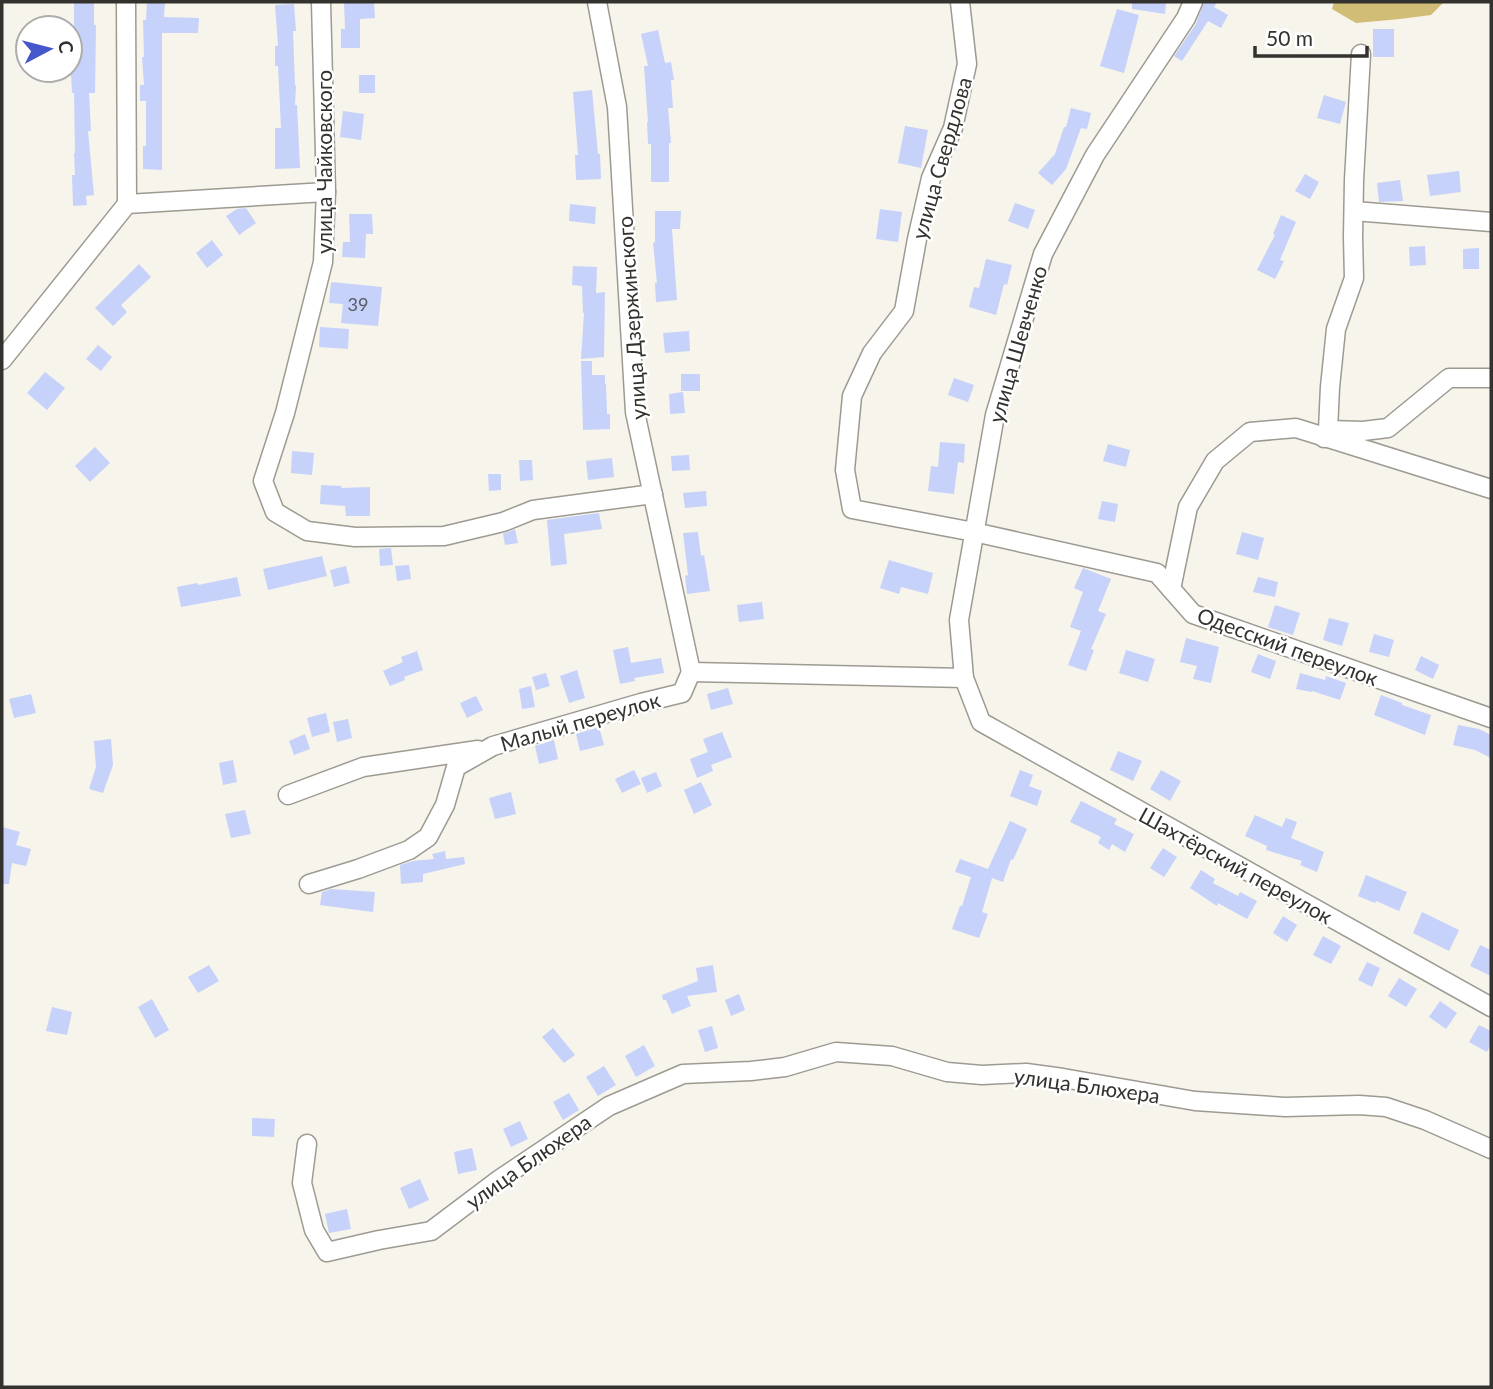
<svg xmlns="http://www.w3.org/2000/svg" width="1493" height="1389" font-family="Lato,sans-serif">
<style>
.forest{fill:#d1bd75}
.building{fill:#c6d2fa}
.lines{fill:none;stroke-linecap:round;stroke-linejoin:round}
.minor-casing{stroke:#9d9a92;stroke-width:21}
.minor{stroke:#fff;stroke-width:18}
.labels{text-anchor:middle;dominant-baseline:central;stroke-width:5;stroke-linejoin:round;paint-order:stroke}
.number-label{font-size:18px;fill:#585a61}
.street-label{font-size:21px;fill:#33322e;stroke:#fff}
</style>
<rect width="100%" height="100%" fill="#f6f4eb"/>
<polygon class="forest" points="1334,2 1444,2 1431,15 1400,19 1356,23 1332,9"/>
<g class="building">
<polygon points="74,2 94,2 94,25 96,25 95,93 89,93 91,131 88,131 94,195 86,196 87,205 73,206 72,175 75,175 74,153 75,153 74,93 72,93 70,55 74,55"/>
<polygon points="147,2 165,2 164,17 199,18 198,33 162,33 162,170 143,169 143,146 146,146 146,101 140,101 140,85 144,85 142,57 144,57 143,20 146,20"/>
<polygon points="344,2 374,2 375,18 360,19 360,48 341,48 341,29 345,29"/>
<polygon points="1132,2 1166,2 1165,14 1132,9"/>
<polygon points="1204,2 1217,2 1214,7 1228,15 1221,28 1208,21 1182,61 1174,56 1196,24"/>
<polygon points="294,4 296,31 293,31 295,85 296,85 295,105 297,105 300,168 275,169 275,128 281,128 278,66 275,66 275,46 278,46 275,5"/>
<polygon points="1117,9 1139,15 1124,73 1100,66"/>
<rect x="1373" y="29" width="21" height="28"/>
<polygon points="658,30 665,63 671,62 674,80 671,80 673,108 668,108 671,143 669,143 669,182 651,182 651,144 648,144 647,122 648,122 644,66 648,66 641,34"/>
<rect x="359" y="75" width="16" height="18"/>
<polygon points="592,90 598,154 600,154 601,179 576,180 575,155 578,155 573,92"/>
<polygon points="1324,95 1346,102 1340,124 1317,118"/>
<polygon points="1071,108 1091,113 1087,129 1081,128 1066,169 1052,185 1038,173 1055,154 1064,127 1066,127"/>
<polygon points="343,111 364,114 361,140 340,137"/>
<polygon points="905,126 928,130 921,168 898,163"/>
<polygon points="1459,171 1461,192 1430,196 1427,175"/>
<polygon points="1305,174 1319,182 1310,199 1295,191"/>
<polygon points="1400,180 1403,201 1379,202 1377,183"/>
<polygon points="1015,203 1035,210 1028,229 1008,221"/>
<polygon points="570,204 596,207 595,224 569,221"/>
<polygon points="246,208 256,223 239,235 226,216 237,209"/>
<polygon points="880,209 902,212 898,242 876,239"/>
<polygon points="655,211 681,211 680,229 672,229 677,300 656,302 655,283 657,283 653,243 655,242"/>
<polygon points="349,214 372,214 373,234 366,234 365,258 342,257 343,242 350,242"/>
<polygon points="1281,215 1296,222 1280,260 1284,261 1275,279 1257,270 1275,235 1273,234"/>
<polygon points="212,240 223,255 207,268 196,253"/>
<polygon points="1425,246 1426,265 1410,266 1409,247"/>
<polygon points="1479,248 1479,269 1463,269 1463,249"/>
<polygon points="986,259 1012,265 1007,285 1004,284 996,315 969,307 974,287 979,288"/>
<polygon points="139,264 151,277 121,305 127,312 113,326 95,308"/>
<polygon points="573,266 597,267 596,293 605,292 604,357 581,359 584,313 583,313 582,286 572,285"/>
<polygon points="331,282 382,287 378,326 341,323 343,304 329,303"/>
<polygon points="320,327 349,329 348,349 319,347"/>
<polygon points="689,331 690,351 665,353 663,333"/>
<polygon points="98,345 112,357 101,371 86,359"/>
<polygon points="581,361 592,361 592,375 605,375 605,384 606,384 607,414 610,414 610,429 583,430"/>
<polygon points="45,372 65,388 47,410 27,393"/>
<rect x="681" y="374" width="19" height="17"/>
<polygon points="954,378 974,385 968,402 948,395"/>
<polygon points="683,392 685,413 670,414 669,394"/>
<polygon points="940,442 965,444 964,463 958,462 954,494 928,491 931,466 938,467"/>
<polygon points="1108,444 1130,450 1126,467 1103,461"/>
<polygon points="95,447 110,463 90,482 75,466"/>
<polygon points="292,451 314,453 312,475 291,473"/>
<polygon points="689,455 690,470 672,471 671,456"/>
<polygon points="612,458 614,477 588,480 586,461"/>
<polygon points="519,460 532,460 533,480 520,481"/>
<polygon points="488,474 501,474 501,490 489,491"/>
<polygon points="321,485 342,486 341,488 370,487 370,516 346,516 345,506 320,504"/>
<polygon points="706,491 707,506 685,508 683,493"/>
<polygon points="1102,501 1118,504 1115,522 1098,519"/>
<polygon points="599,513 602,529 564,534 567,564 551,566 547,520"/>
<polygon points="515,529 518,543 505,545 503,534"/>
<polygon points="698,532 701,556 704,555 710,591 687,594 685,576 688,575 683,533"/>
<polygon points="1242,532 1264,538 1258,560 1236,554"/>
<polygon points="391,548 393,565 380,566 379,549"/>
<polygon points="322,556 327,576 268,590 263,569"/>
<polygon points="889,560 933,573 928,594 901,587 899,594 880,588"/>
<polygon points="409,565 411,579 397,581 395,566"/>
<polygon points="346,566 350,583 334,587 330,570"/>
<polygon points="1083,568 1111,579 1098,611 1106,614 1091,649 1094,650 1086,671 1068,665 1081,631 1070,627 1083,592 1074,588"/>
<polygon points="237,577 241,596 181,607 177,587 197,583 198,585"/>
<polygon points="1258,577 1278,582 1275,597 1253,592"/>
<polygon points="762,602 764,619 739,622 737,605"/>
<polygon points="1275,605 1300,613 1293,635 1268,627"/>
<polygon points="1329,618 1349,623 1342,646 1323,640"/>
<polygon points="1374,634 1394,640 1389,657 1369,652"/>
<polygon points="1186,638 1219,647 1211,683 1193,679 1197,666 1180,662"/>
<polygon points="628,647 631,663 661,658 664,673 634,678 635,681 620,684 613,650"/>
<polygon points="1126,650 1155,659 1148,682 1119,673"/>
<polygon points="417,651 423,670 404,677 405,680 390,686 383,671 403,662 401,657"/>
<polygon points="1258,654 1276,661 1270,679 1251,672"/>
<polygon points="1421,656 1439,665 1433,679 1415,670"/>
<polygon points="577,670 585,698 569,703 560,676"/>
<polygon points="546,673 550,686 536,690 532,677"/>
<polygon points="1300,673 1325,680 1326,676 1346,683 1340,700 1312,691 1312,692 1296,689"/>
<polygon points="531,686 535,707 522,709 519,689"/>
<polygon points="728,688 733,704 711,710 707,694"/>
<polygon points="31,694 36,713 14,718 9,699"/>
<polygon points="1381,695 1402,703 1402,705 1431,715 1425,735 1374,715"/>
<polygon points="476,696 483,710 467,718 460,703"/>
<polygon points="326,713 330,732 312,737 307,718"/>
<polygon points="348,719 352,738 337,742 333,722"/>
<polygon points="1458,725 1479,729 1491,735 1491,758 1475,750 1453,745"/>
<polygon points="599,727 604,745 580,751 576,734"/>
<polygon points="722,732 732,757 711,765 713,771 697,778 690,759 708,752 703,739"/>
<polygon points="305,734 310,749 294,755 289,741"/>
<polygon points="111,739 113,765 103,793 89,789 96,767 94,741"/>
<polygon points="554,740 558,759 539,764 535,746"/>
<polygon points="1118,751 1142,761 1133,781 1110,770"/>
<polygon points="233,760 237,782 223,785 219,763"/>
<polygon points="634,770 641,784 622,793 615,779"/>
<polygon points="1020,770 1033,775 1029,786 1042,791 1037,806 1010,796"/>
<polygon points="1161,770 1181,781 1170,801 1150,789"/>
<polygon points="656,772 662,786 647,793 641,778"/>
<polygon points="701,782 712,805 694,814 684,790"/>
<polygon points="511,792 516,814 495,819 489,798"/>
<polygon points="1081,801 1117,819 1114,824 1134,834 1125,852 1112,844 1109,850 1098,843 1101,837 1070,822"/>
<polygon points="245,810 251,834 231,838 225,814"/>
<polygon points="1255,815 1282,827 1286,818 1297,822 1291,838 1324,852 1317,872 1300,865 1302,861 1266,850 1267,846 1245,836"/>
<polygon points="1010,821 1027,829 1013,860 1011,859 1003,882 992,878 982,912 988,914 979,938 952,929 960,906 962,906 971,877 955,872 960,859 988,869"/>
<polygon points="2,827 20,832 16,845 31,849 26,866 12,863 9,884 2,884"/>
<polygon points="1163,848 1177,857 1164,877 1150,868"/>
<polygon points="445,851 446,859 464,857 465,864 423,874 423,882 401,884 400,865 413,861 434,859 432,854"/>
<polygon points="1201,870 1215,879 1213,883 1238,896 1240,892 1257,901 1247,919 1218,903 1217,906 1190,888"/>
<polygon points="1366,875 1407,892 1399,911 1376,901 1375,903 1358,896"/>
<polygon points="331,889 375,892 373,912 320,905 322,892"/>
<polygon points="1422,912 1459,930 1449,951 1413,933"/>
<polygon points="1283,916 1297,925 1287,942 1273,933"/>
<polygon points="1323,936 1341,946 1331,964 1313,955"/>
<polygon points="1480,945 1491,950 1491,976 1470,966"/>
<polygon points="1367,962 1380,968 1372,987 1358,980"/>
<polygon points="209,965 219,981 198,993 188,977"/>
<polygon points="713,965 717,992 687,996 691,1006 672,1014 666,1000 663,1000 662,995 698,981 696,968"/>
<polygon points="1399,978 1417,989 1406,1007 1388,996"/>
<polygon points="739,994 745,1010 731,1016 725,1000"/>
<polygon points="152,999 169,1030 155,1038 138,1007"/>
<polygon points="1440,1001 1457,1013 1446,1029 1429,1017"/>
<polygon points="52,1007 72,1012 67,1035 46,1031"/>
<polygon points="1479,1025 1491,1031 1491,1044 1487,1052 1469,1042"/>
<polygon points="712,1026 718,1048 705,1052 698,1030"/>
<polygon points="553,1028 575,1055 564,1063 542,1037"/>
<polygon points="644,1045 655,1066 636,1077 625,1056"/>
<polygon points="604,1066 616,1085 598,1096 586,1077"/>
<polygon points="569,1093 579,1110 563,1120 553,1102"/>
<polygon points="252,1118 275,1119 274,1137 252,1136"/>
<polygon points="520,1121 528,1139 511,1147 503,1129"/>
<polygon points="472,1148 477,1170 458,1174 454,1152"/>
<polygon points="420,1179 429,1200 409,1209 400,1188"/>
<polygon points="347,1209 351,1229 329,1233 325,1214"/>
</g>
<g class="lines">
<defs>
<g id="minor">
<polyline points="126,2 127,204"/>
<polyline points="321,2 326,192 323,262 285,413 263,481 275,512 307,531 355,537 444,536 503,522 533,510 653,494"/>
<polyline points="597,2 617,107 635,412 691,672"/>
<polyline points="960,2 967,64 953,128 931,178 917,239 904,311 872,353 852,396 845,470 852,509 974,532 1157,573 1193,614 1491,718"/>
<polyline points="1193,2 1186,18 1095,155 1043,254 995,415 959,620 964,678 981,722 1491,1007"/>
<polyline points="1354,211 1491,222"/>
<polyline points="2,360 127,204 326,192"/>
<polyline points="1328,430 1363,431 1388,428 1449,378 1491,378"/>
<polyline points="1324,438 1328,430 1330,387 1336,329 1354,278 1353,237 1354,180 1361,54"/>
<polyline points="1171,589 1188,507 1215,461 1250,432 1296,428 1491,489"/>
<polyline points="691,672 964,678"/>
<polyline points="288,795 363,767 478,750"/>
<polyline points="309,884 358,869 409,850 428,837 445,805 456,767 493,746 641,703 682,693 691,672"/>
<polyline points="307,1144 302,1183 314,1230 327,1252 379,1240 431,1231 500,1179 609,1106 683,1074 751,1071 785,1067 836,1052 892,1056 947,1072 982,1075 1026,1073 1063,1078 1195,1101 1285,1107 1359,1105 1386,1107 1425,1120 1491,1149"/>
</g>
</defs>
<use href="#minor" class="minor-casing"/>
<use href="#minor" class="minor"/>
</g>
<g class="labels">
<g class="number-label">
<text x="358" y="304">39</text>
</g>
<g class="street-label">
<text transform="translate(941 158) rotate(-74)">улица Свердлова</text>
<text transform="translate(323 162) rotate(-90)">улица Чайковского</text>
<text transform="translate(631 318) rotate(-94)">улица Дзержинского</text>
<text transform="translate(1017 344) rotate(-74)">улица Шевченко</text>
<text transform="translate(1288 646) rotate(20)">Одесский переулок</text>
<text transform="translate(580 721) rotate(-16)">Малый переулок</text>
<text transform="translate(1236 865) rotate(29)">Шахтёрский переулок</text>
<text transform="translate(1087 1085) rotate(8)">улица Блюхера</text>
<text transform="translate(528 1161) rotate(-35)">улица Блюхера</text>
</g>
</g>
<rect width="1493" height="1389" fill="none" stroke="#33322e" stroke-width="7"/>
<g transform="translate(49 49) rotate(83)"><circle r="33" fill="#ffffff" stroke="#adadab" stroke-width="2"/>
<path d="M0-5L12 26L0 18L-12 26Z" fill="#4557cb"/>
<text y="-10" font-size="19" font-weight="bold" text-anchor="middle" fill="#33322e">С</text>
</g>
<path d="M1255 46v10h112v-10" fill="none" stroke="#33322e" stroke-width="3.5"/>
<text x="1266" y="46" font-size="21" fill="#33322e" stroke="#ffffff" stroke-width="5" paint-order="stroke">50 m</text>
</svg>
